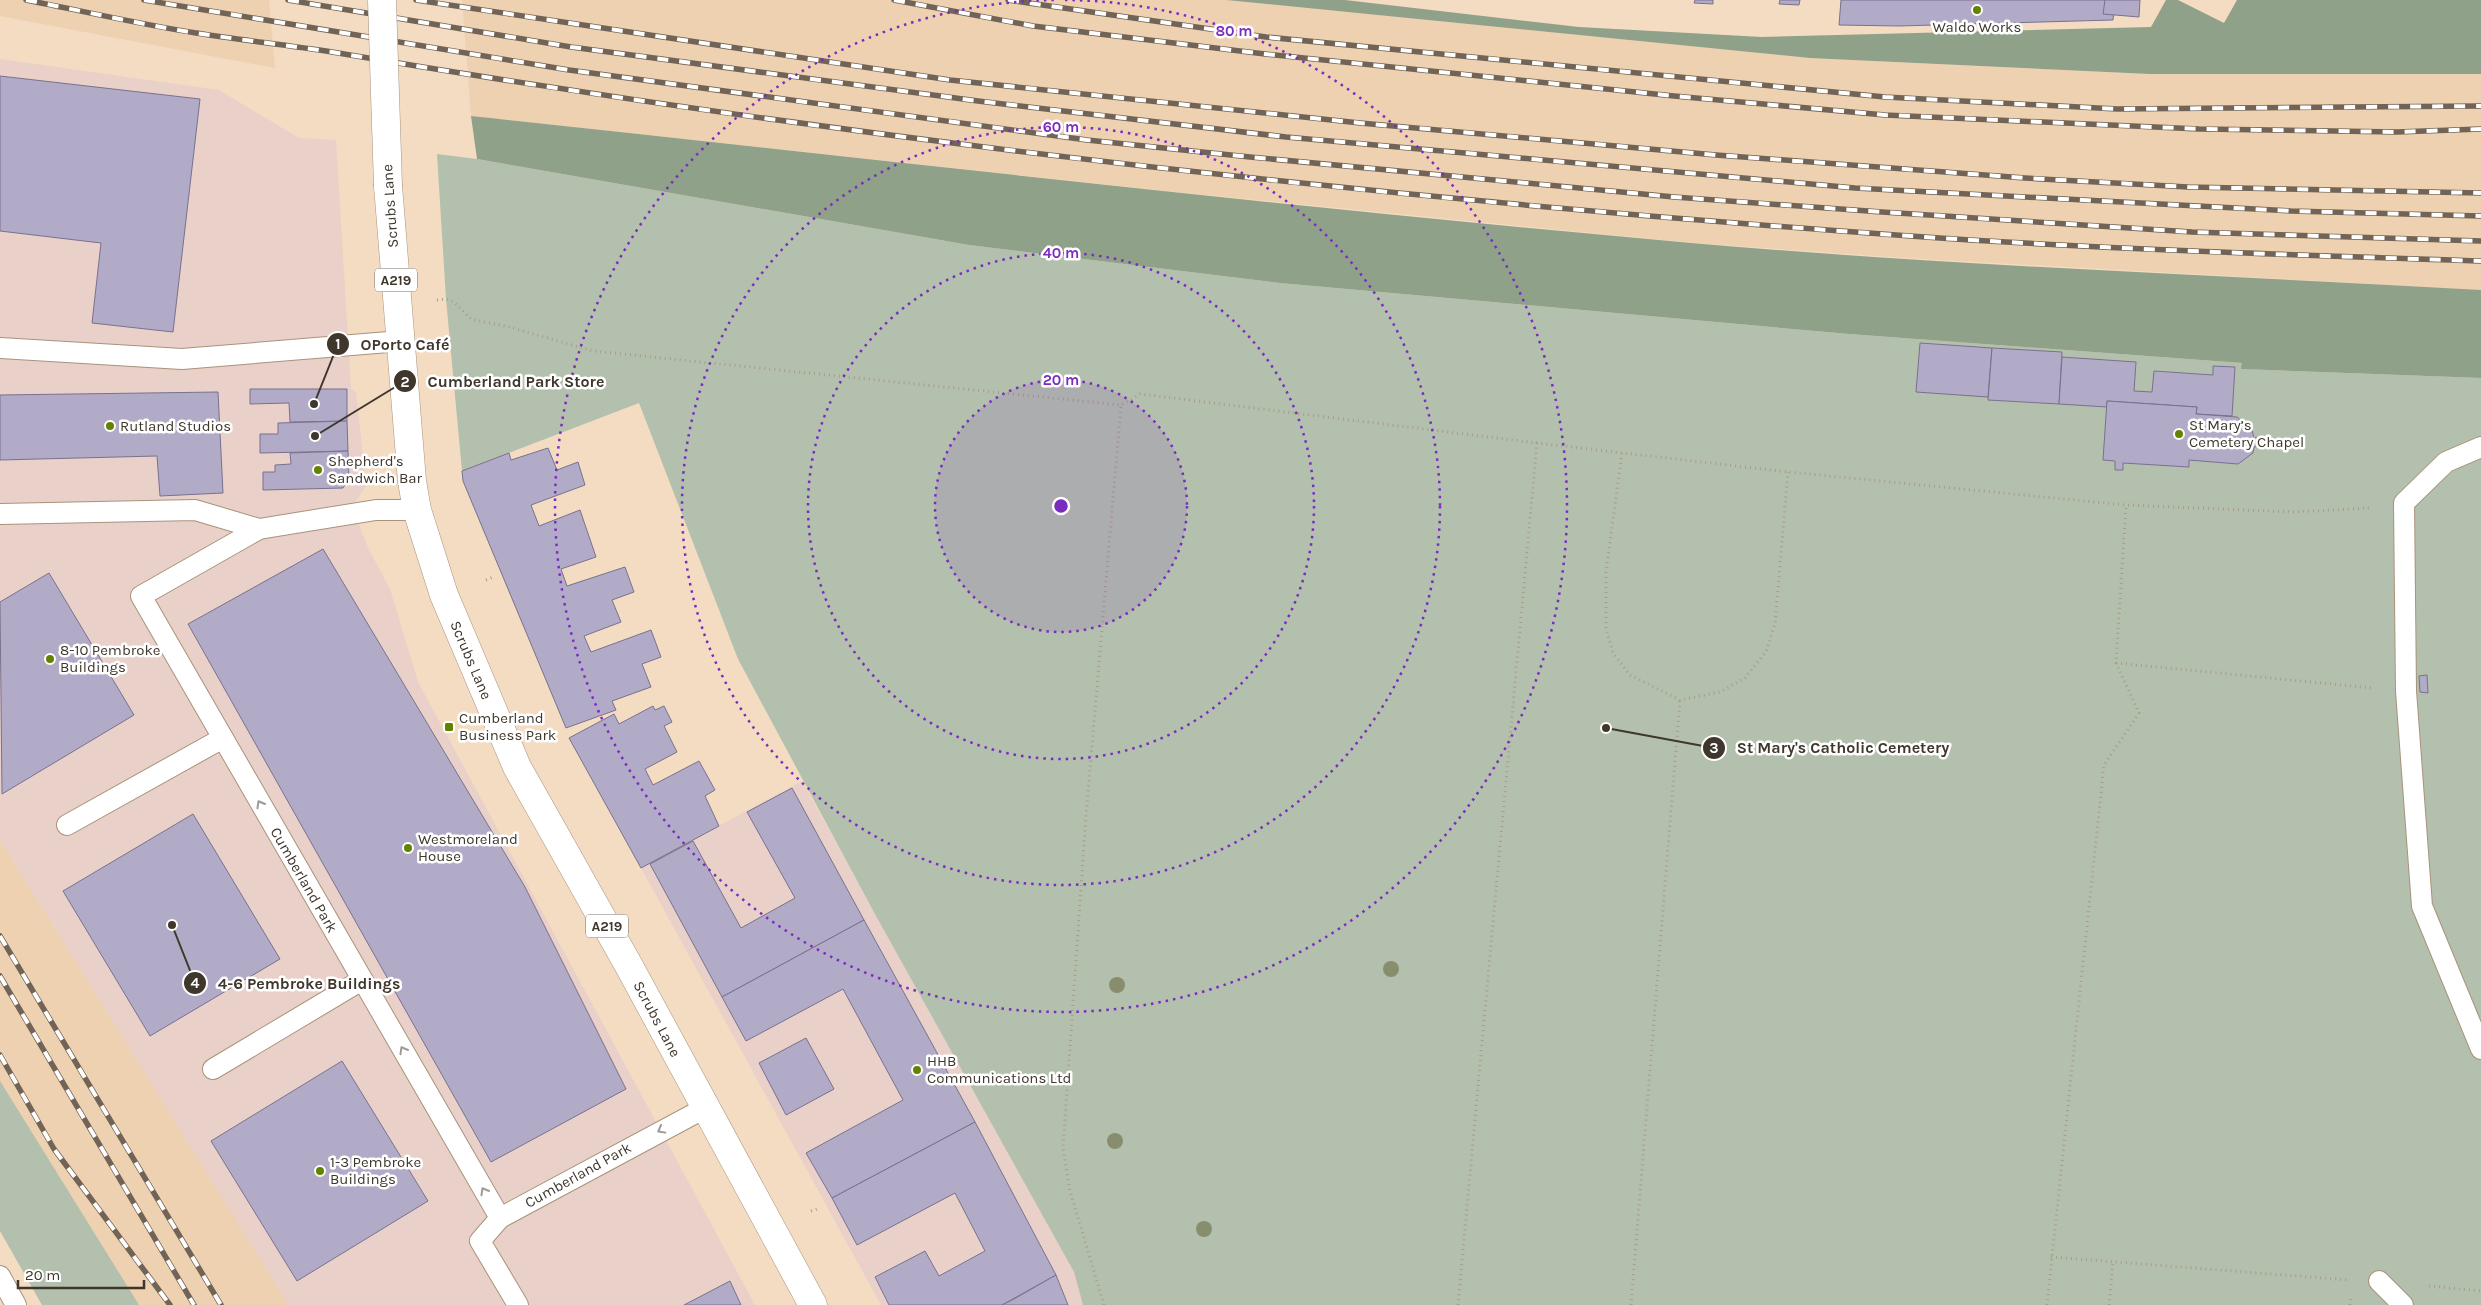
<svg xmlns="http://www.w3.org/2000/svg" width="2481" height="1305" font-family="Karla,sans-serif">
<style>
.commercial{fill:#e9d0c9}
.built{fill:#edd1b1}
.green{fill:#b2c0ad}
.forest{fill:#8fa189}
.building{fill:#b2abc8;stroke:#79718d}
.lines{fill:none;stroke-linecap:round;stroke-linejoin:round}
.service-casing{stroke:#a9937b;stroke-width:22}
.primary-casing{stroke:#a9937b;stroke-width:29}
.path{stroke:#ac9b87;stroke-width:3;stroke-dasharray:1 4;stroke-linecap:butt}
.service{stroke:#fff;stroke-width:20}
.primary{stroke:#fff;stroke-width:28}
.rail-casing{stroke:#716456;stroke-width:5.5}
.rail{stroke:#fff;stroke-width:4;stroke-dasharray:11;stroke-linecap:butt}
.primary-bridge-casing{stroke:#a9937b;stroke-width:29;stroke-linecap:butt}
.primary-bridge{stroke:#fff;stroke-width:28}
.tree{fill:#888e6d}
.oneway{stroke:#9f9a96}
.ring{fill:none;stroke:#7b2cbf;stroke-width:2.5;stroke-dasharray:2.5 5}
.poi-dot{fill:#618300;stroke:#fff;stroke-width:2}
.labels{text-anchor:middle;dominant-baseline:central;stroke-width:5;stroke-linejoin:round;paint-order:stroke}
.shield{fill:#fff;stroke:#79726b;stroke-width:1}
.shield-label{font-size:14px;font-weight:bold;fill:#3f362c}
.poi-label{font-size:15px;fill:#3f362c;stroke:#fff;text-anchor:start}
.street-label{font-size:15px;fill:#3f362c;stroke:#fff}
.centre{fill:#7b2cbf;stroke:#fff;stroke-width:2.5}
.ring-label{font-size:15px;text-anchor:middle;font-weight:bold;fill:#7b2cbf;stroke:#fff;stroke-width:5;stroke-linejoin:round;paint-order:stroke}
.leader{fill:none;stroke:#3f362c;stroke-width:2}
.callout-dot{fill:#3f362c;stroke:#fff;stroke-width:2}
.mark-label{font-size:15px;text-anchor:middle;font-weight:bold;fill:#fff}
.callout-label{font-size:16px;text-anchor:middle;font-weight:bold;fill:#3f362c;stroke:#fff;stroke-width:5;stroke-linejoin:round;paint-order:stroke}
</style>
<rect width="100%" height="100%" fill="#f3dcc2"/>
<g class="commercial">
<polygon points="0,59 219,90 299,138 336,140 351,389 356,392 366,486 352,507 368,548 390,589 418,682 755,1305 288,1305 0,840"/>
<polygon points="802,781 1074,1272 1083,1305 881,1305 641,868"/>
</g>
<g class="built">
<polygon points="0,0 269,0 275,68 0,16"/>
<polygon points="462,0 1226,0 1810,58 2150,74 2481,74 2481,290 1905,258 1694,243 1176,192 471,116"/>
<polygon points="0,840 282,1294 288,1305 129,1305 0,1089"/>
</g>
<g class="green">
<polygon points="437,154 477,159 969,245 1280,283 1849,334 2242,363 2242,369 2481,378 2481,1305 1083,1305 1074,1272 875,914 738,659 639,403 462,471 446,299"/>
<polygon points="0,1081 139,1305 42,1305 0,1231"/>
</g>
<g class="forest">
<polygon points="1226,0 1345,0 1579,27 1762,37 2151,27 2166,0 2178,0 2224,23 2237,0 2481,0 2481,74 2150,74 1810,58"/>
<path d="M 471,116 C 877,159 1284,207 1691,243 C 1954,266 2218,275 2481,290 L 2481,378 L 2241,369 L 2242,363 L 1849,334 L 1280,283 L 969,245 L 477,159 Z"/>
</g>
<g class="building">
<polygon points="1695,0 1713,0 1713,4 1694,3"/>
<polygon points="1780,0 1800,0 1799,5 1779,4"/>
<polygon points="1841,0 2115,0 2113,20 1899,26 1839,25"/>
<polygon points="2105,0 2140,0 2139,17 2103,14"/>
<polygon points="0,76 200,99 173,332 92,323 101,243 0,231"/>
<polygon points="1920,343 1992,348 1988,397 1916,392"/>
<polygon points="1992,348 2062,352 2059,404 1988,400"/>
<polygon points="2062,357 2136,362 2134,391 2152,392 2154,371 2213,375 2213,366 2235,367 2232,416 2196,414 2197,407 2107,401 2107,407 2059,404"/>
<polygon points="250,389 347,389 347,421 290,422 289,403 250,404"/>
<polygon points="218,392 223,493 160,496 157,456 0,460 0,395"/>
<polygon points="2107,401 2197,407 2196,414 2237,417 2252,430 2254,438 2260,437 2260,446 2254,447 2253,453 2238,464 2189,460 2189,467 2123,463 2123,470 2115,470 2115,461 2103,460"/>
<polygon points="347,421 348,451 260,453 260,434 278,434 278,423"/>
<polygon points="548,448 557,470 578,462 585,485 531,505 539,526 580,510 596,557 561,569 567,586 625,567 634,592 612,600 621,622 584,636 591,652 651,630 661,657 642,664 651,687 612,701 616,710 566,728 463,481 462,471 509,453 511,460"/>
<polygon points="348,451 349,479 343,488 263,490 263,472 275,472 275,465 291,464 290,453"/>
<polygon points="323,549 525,887 626,1089 491,1162 188,624"/>
<polygon points="49,573 134,715 2,794 0,602"/>
<polygon points="2427,675 2428,693 2420,692 2419,676"/>
<polygon points="653,706 655,710 664,706 672,722 664,726 677,752 645,769 653,785 699,761 715,790 705,796 719,826 641,868 569,738 614,714 619,724"/>
<polygon points="792,788 864,920 722,997 650,864 693,841 741,928 795,898 747,812"/>
<polygon points="193,814 280,959 150,1036 63,891"/>
<polygon points="864,920 975,1122 832,1198 806,1153 903,1100 843,989 746,1041 722,997"/>
<polygon points="806,1038 834,1089 786,1115 759,1063"/>
<polygon points="342,1061 428,1201 297,1281 211,1141"/>
<polygon points="975,1122 1056,1275 1002,1305 889,1305 875,1277 925,1251 939,1276 985,1251 955,1193 857,1245 832,1198"/>
<polygon points="1056,1275 1068,1305 1002,1305 1014,1299"/>
<polygon points="730,1281 741,1305 684,1305"/>
</g>
<g class="lines">
<defs>
<g id="service">
<polyline points="0,348 182,359 401,341"/>
<polyline points="2481,447 2446,462 2404,503 2406,691 2422,906 2481,1049"/>
<polyline points="417,510 376,510 259,529 141,596 500,1218 705,1108"/>
<polyline points="0,514 195,510 259,529"/>
<polyline points="67,825 223,738"/>
<polyline points="213,1069 362,980"/>
<polyline points="500,1218 480,1241 518,1305"/>
<polyline points="0,1276 16,1305"/>
<polyline points="2379,1281 2403,1305"/>
</g>
<polyline id="primary" points="388,186 412,481 417,510 444,595 517,767 629,966 813,1305"/>
</defs>
<use href="#service" class="service-casing"/>
<use href="#primary" class="primary-casing"/>
<g class="path">
<polyline points="437,300 446,299 454,302 471,319 509,327 593,351 1121,405 1140,394 1537,443"/>
<polyline points="1622,453 1606,572 1606,628 1613,653 1630,675 1680,700 1720,692 1745,678 1766,652 1775,624 1788,472"/>
<polyline points="486,580 493,577"/>
<polyline points="2116,663 2373,688"/>
<polyline points="811,1211 817,1209"/>
<polyline points="2051,1257 2348,1280"/>
<polyline points="2429,1286 2481,1291"/>
<polyline points="1104,1305 1070,1191 1063,1148 1086,816 1121,405"/>
<polyline points="1458,1305 1537,443 1788,472 2126,505 2292,512 2371,508"/>
<polyline points="1631,1305 1680,700"/>
<polyline points="2047,1305 2104,765 2139,713 2116,663 2126,505"/>
<polyline points="2109,1305 2113,1263"/>
<polyline points="2350,1305 2351,1298"/>
</g>
<use href="#service" class="service"/>
<use href="#primary" class="primary"/>
<defs>
<g id="rail">
<path d="M 26,0 C 83,11 139,24 196,33 C 241,40 287,45 332,52 C 854,140 1382,199 1910,236 C 2100,249 2291,255 2481,261"/>
<polyline points="144,0 569,70 1087,140 1250,157 1674,197 1882,212 2192,232 2481,241"/>
<polyline points="288,0 571,47 978,101 1286,137 1855,188 2291,211 2481,216"/>
<polyline points="416,0 950,80 1360,123 1716,155 2025,178 2188,187 2481,193"/>
<polyline points="894,0 1033,26 1265,54 1674,96 1885,115 2199,129 2397,132 2481,129"/>
<polyline points="1008,0 1266,37 1885,97 2117,109 2481,106"/>
<polyline points="0,936 221,1305"/>
<polyline points="0,976 194,1305"/>
<polyline points="0,1055 54,1149 170,1305"/>
</g>
</defs>
<use href="#rail" class="rail-casing"/>
<use href="#rail" class="rail"/>
<defs>
<polyline id="primary-bridge" points="382,0 388,186"/>
</defs>
<use href="#primary-bridge" class="primary-bridge-casing"/>
<use href="#primary-bridge" class="primary-bridge"/>
</g>
<g class="tree">
<circle cx="1391" cy="969" r="8"/>
<circle cx="1117" cy="985" r="8"/>
<circle cx="1115" cy="1141" r="8"/>
<circle cx="1204" cy="1229" r="8"/>
</g>
<defs><path id="oneway-chevron" d="M-2-3.5L2.5 0L-2 3.5" fill="none" stroke-width="1.6" stroke-linecap="round" stroke-linejoin="round" transform="scale(1.25)"/></defs>
<g class="oneway">
<use href="#oneway-chevron" transform="translate(260 804) rotate(-120)"/>
<use href="#oneway-chevron" transform="translate(403 1050) rotate(-120)"/>
<use href="#oneway-chevron" transform="translate(661 1130) rotate(151)"/>
<use href="#oneway-chevron" transform="translate(484 1191) rotate(-120)"/>
</g>
<circle cx="1061" cy="506" r="126" fill="#7b2cbf" fill-opacity=".12"/>
<g class="ring">
<circle cx="1061" cy="506" r="126"/>
<circle cx="1061" cy="506" r="253"/>
<circle cx="1061" cy="506" r="379"/>
<path d="M1065 0A506 506 0 1 1 1057 0"/>
</g>
<g class="poi-dot">
<circle cx="1977" cy="10" r="5"/>
<circle cx="110" cy="426" r="5"/>
<circle cx="2179" cy="434" r="5"/>
<circle cx="318" cy="470" r="5"/>
<circle cx="50" cy="659" r="5"/>
<rect x="444" y="722" width="10" height="10" rx="2.5"/>
<circle cx="408" cy="848" r="5"/>
<circle cx="917" cy="1070" r="5"/>
<circle cx="320" cy="1171" r="5"/>
</g>
<g class="labels">
<g class="shield">
<rect x="375" y="268.5" width="42" height="23" rx="4"/>
<rect x="586" y="914.5" width="42" height="23" rx="4"/>
</g>
<g class="shield-label">
<text x="396" y="280">A219</text>
<text x="607" y="926">A219</text>
</g>
<g class="poi-label">
<text x="1977" y="27" text-anchor="middle">Waldo Works</text>
<text x="2189" y="425">St Mary’s<tspan x="2189" dy="17">Cemetery Chapel</tspan></text>
<text x="120" y="426">Rutland Studios</text>
<text x="328" y="461">Shepherd's<tspan x="328" dy="17">Sandwich Bar</tspan></text>
<text x="60" y="650">8-10 Pembroke<tspan x="60" dy="17">Buildings</tspan></text>
<text x="459" y="718">Cumberland<tspan x="459" dy="17">Business Park</tspan></text>
<text x="418" y="839">Westmoreland<tspan x="418" dy="17">House</tspan></text>
<text x="927" y="1061">HHB<tspan x="927" dy="17">Communications Ltd</tspan></text>
<text x="330" y="1162">1-3 Pembroke<tspan x="330" dy="17">Buildings</tspan></text>
</g>
<g class="street-label">
<text transform="translate(390 206) rotate(-94)">Scrubs Lane</text>
<text transform="translate(471 660) rotate(67)">Scrubs Lane</text>
<text transform="translate(304 880) rotate(60)">Cumberland Park</text>
<text transform="translate(657 1019) rotate(62)">Scrubs Lane</text>
<text transform="translate(578 1175) rotate(-29)">Cumberland Park</text>
</g>
</g>
<circle cx="1061" cy="506" r="8" class="centre"/>
<g class="ring-label">
<text x="1234" y="36">80 m</text>
<text x="1061" y="132">60 m</text>
<text x="1061" y="258">40 m</text>
<text x="1061" y="385">20 m</text>
</g>
<path class="leader" d="M314 404L338 344M315 436L405 381M1606 728L1714 748M172 925L195 983"/>
<g class="callout-dot">
<circle cx="314" cy="404" r="5"/>
<circle cx="315" cy="436" r="5"/>
<circle cx="1606" cy="728" r="5"/>
<circle cx="172" cy="925" r="5"/>
<circle cx="338" cy="344" r="12"/>
<circle cx="405" cy="381" r="12"/>
<circle cx="1714" cy="748" r="12"/>
<circle cx="195" cy="983" r="12"/>
</g>
<g class="mark-label">
<text x="338" y="349">1</text>
<text x="405" y="387">2</text>
<text x="1714" y="753">3</text>
<text x="195" y="988">4</text>
</g>
<g class="callout-label">
<text x="405" y="350">OPorto Café</text>
<text x="516" y="387">Cumberland Park Store</text>
<text x="1843" y="753">St Mary's Catholic Cemetery</text>
<text x="309" y="989">4-6 Pembroke Buildings</text>
</g>
<path d="M18 1280v8h126v-8" fill="none" stroke="#3f362c" stroke-width="2.5"/>
<text x="25" y="1280" font-size="15" fill="#3f362c" stroke="#ffffff" stroke-width="4" paint-order="stroke">20 m</text>
</svg>
